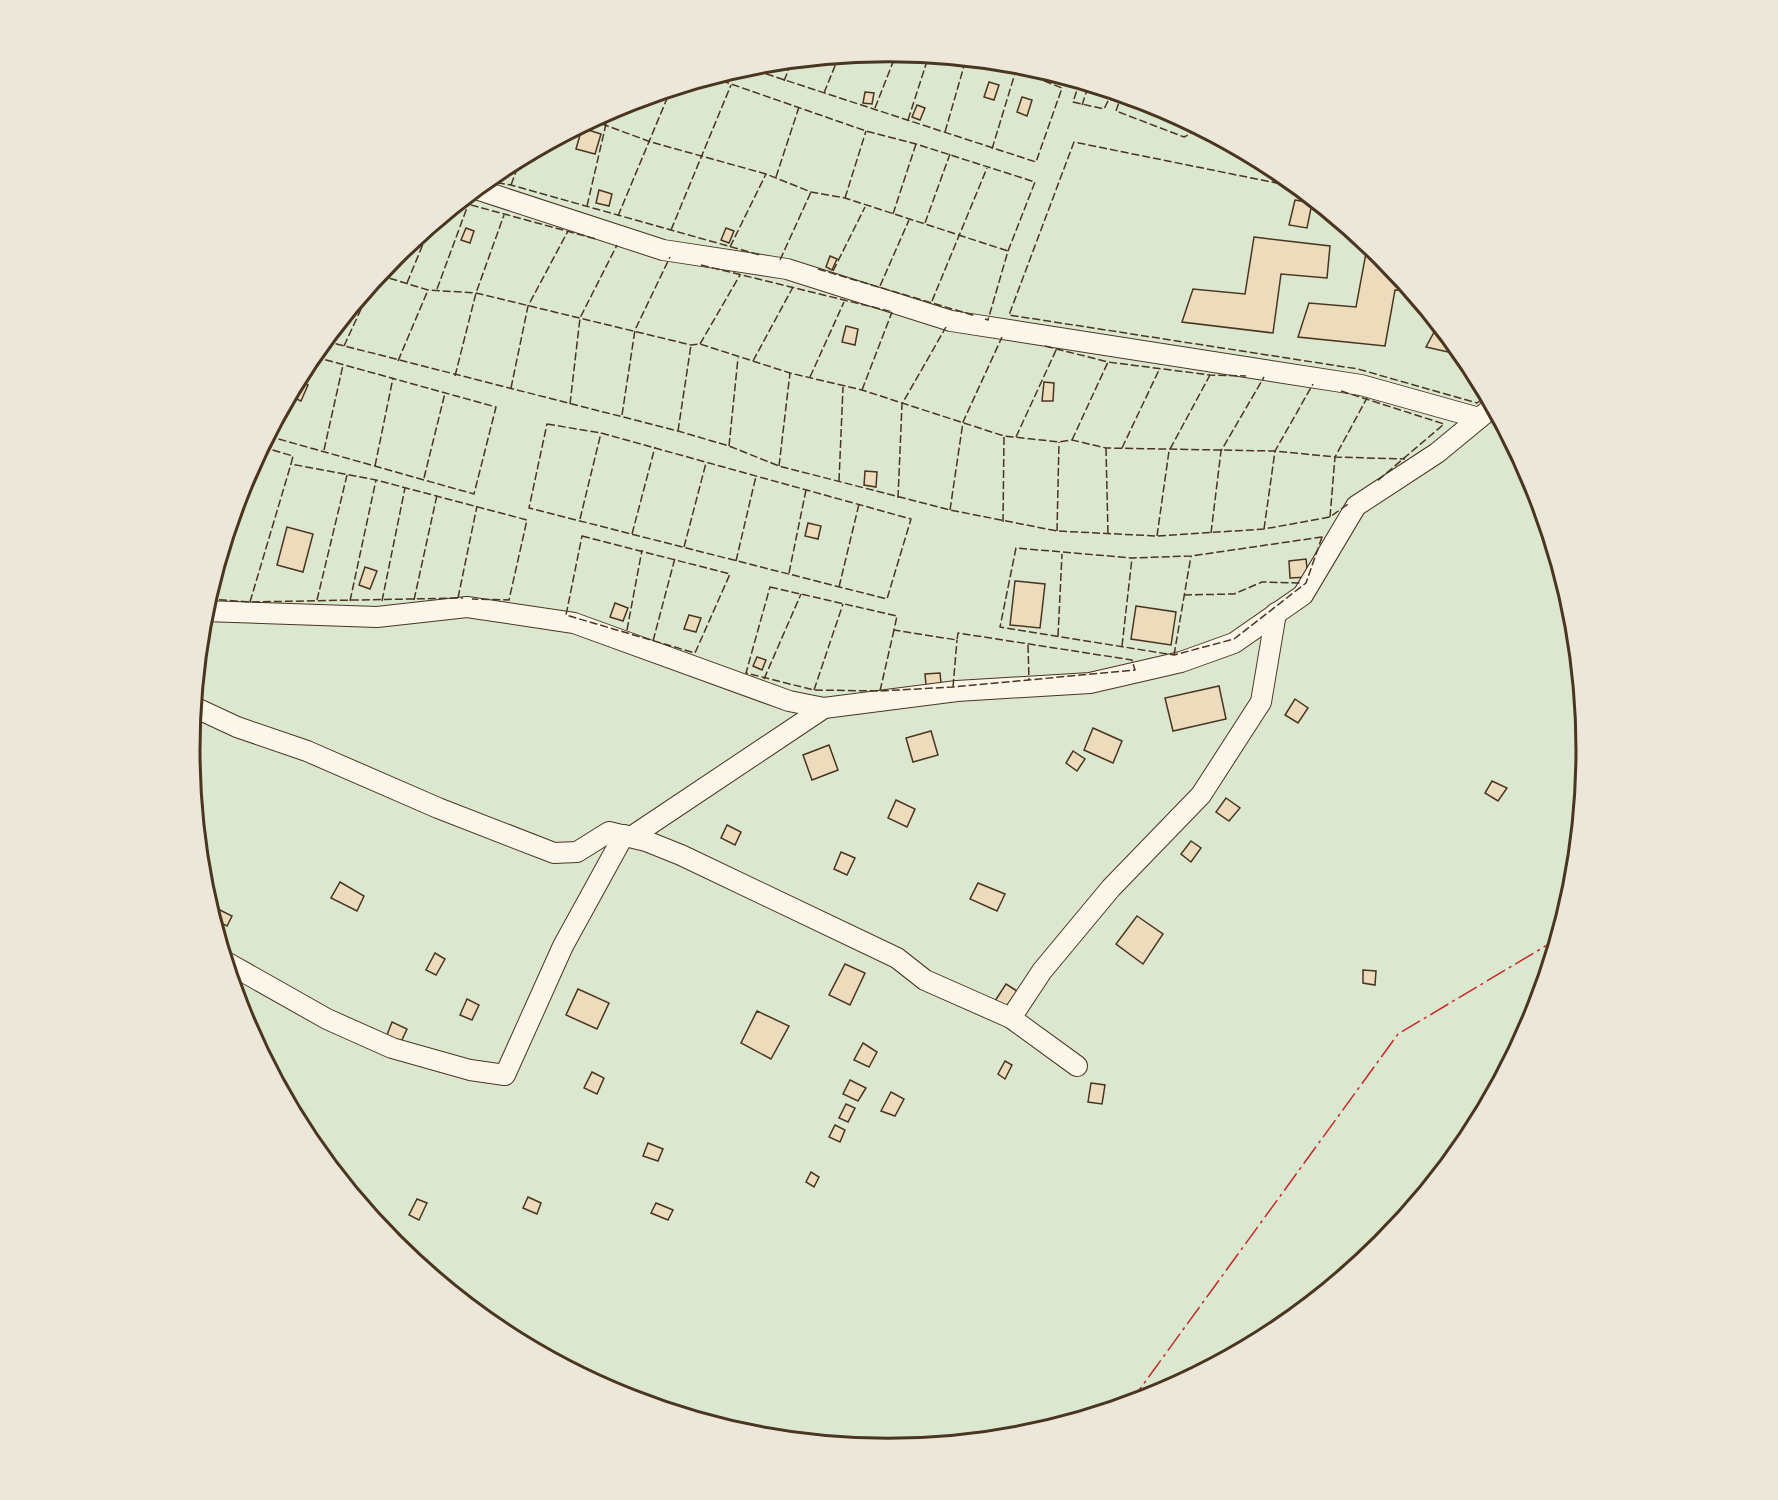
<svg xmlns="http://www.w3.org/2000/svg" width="1778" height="1500" font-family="'Source Sans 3',sans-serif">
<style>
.green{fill:#dce7d0;stroke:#887966;stroke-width:1.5}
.building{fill:#ecdcbc;stroke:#4a3520;stroke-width:1.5}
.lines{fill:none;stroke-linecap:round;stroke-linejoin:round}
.minor-casing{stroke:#4a3520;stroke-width:22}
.minor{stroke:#fbf6e9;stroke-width:20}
.fence{stroke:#4a3520;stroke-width:1.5;stroke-dasharray:8 3;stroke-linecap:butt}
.power{stroke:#c62828;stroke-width:1.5;stroke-dasharray:21 4.5 3 4.5;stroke-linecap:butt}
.rim{fill:none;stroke:#4a3520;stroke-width:3}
</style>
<rect width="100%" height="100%" fill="#fbf6e9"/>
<circle class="green" cx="889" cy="750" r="697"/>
<g class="building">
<polygon points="989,82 999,85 994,100 984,97"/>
<polygon points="865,92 874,93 872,104 863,103"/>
<polygon points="1022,97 1032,100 1027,116 1017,112"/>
<polygon points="917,105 925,108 920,120 912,117"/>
<polygon points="582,128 601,134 595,154 576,149"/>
<polygon points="499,170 498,181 487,180"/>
<polygon points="599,190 612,194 609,206 596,203"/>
<polygon points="1295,200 1312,203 1307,228 1289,225"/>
<polygon points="466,228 474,231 470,243 461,240"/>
<polygon points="726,228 734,231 729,243 721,240"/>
<polygon points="1254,237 1330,246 1327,278 1281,274 1273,333 1182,322 1193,289 1245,294"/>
<polygon points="1366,253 1382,255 1412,291 1395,290 1385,346 1298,337 1309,303 1356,307"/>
<polygon points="830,256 837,259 832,270 826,267"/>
<polygon points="1439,323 1466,356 1426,347"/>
<polygon points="846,326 858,329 855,345 842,342"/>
<polygon points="298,381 308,385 301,401 290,396"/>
<polygon points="1044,382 1054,383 1053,401 1042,401"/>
<polygon points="865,471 877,472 876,487 864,485"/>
<polygon points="808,523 821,526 818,539 805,536"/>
<polygon points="287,527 313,534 303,572 277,565"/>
<polygon points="222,553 226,554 218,578 215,577"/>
<polygon points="1306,559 1308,577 1290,578 1289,561"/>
<polygon points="365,567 377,571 370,589 359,585"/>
<polygon points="1015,581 1045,584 1040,628 1010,625"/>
<polygon points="615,603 628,608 623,621 610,617"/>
<polygon points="1136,606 1176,612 1171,645 1131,639"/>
<polygon points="689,615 701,618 696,632 684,629"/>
<polygon points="757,657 766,660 762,670 753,666"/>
<polygon points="940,673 941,683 926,685 925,674"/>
<polygon points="1219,686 1226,719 1173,731 1165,698"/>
<polygon points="1295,699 1308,708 1298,723 1285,715"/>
<polygon points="1093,728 1122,741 1113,763 1084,750"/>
<polygon points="931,731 938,755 913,762 906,738"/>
<polygon points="829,745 838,770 812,780 803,755"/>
<polygon points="1073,751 1085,759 1077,771 1066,763"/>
<polygon points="1492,781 1507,788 1498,801 1485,793"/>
<polygon points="1226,798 1240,808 1229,821 1216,812"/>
<polygon points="896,800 915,809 907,827 888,818"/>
<polygon points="727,825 741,832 735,845 721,838"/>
<polygon points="1191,841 1201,848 1191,862 1181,854"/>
<polygon points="841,852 855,858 847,875 834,869"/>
<polygon points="340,882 364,896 357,911 331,898"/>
<polygon points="978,883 1005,894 997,911 970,899"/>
<polygon points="216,908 232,916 227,926 213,919"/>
<polygon points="1137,916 1163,934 1143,964 1116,944"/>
<polygon points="435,953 445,959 436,975 426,970"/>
<polygon points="845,964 865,973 850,1005 829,995"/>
<polygon points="1363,970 1376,971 1375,985 1363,983"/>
<polygon points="1006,984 1017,991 1004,1010 993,1004"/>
<polygon points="578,989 609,1003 597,1029 566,1015"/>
<polygon points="467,999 479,1005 472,1020 460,1015"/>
<polygon points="757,1011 789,1026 771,1059 741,1043"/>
<polygon points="392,1022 407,1029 401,1042 387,1035"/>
<polygon points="863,1043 877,1052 869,1067 854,1060"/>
<polygon points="1005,1061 1012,1065 1005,1079 998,1074"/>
<polygon points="592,1072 604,1078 597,1094 584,1088"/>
<polygon points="850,1080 866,1088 858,1101 843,1094"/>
<polygon points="1091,1083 1105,1085 1102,1104 1088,1102"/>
<polygon points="891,1092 904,1099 895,1116 881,1111"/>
<polygon points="846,1104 855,1108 848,1122 839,1118"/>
<polygon points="835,1125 845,1130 840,1142 829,1137"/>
<polygon points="648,1143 663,1149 658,1161 643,1156"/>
<polygon points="811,1172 819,1177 814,1187 806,1182"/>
<polygon points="528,1197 541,1203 537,1214 523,1208"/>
<polygon points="417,1199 427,1203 419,1220 409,1215"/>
<polygon points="656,1203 673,1210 668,1220 651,1213"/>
</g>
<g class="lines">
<defs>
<g id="minor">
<polyline points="476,189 663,250 787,269 951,321 1361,385 1479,418"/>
<polyline points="204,611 377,617 467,607 574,623 789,701 824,708 957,691 1090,683 1181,662 1234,643 1303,595 1356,506 1437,453 1494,406"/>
<polyline points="194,707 237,727 307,751 438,808 554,853 577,852 609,832 646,841 681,855 897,958 925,980 1011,1018 1042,971 1111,888 1201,795 1261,702 1276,613"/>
<polyline points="631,837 824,708"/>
<polyline points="226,962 327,1019 392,1048 470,1070 505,1075 563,946 624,835"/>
<polyline points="1011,1018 1077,1066"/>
</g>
</defs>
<use href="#minor" class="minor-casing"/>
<use href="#minor" class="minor"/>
<g class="fence">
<polyline points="745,67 1036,162 1062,88 997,62"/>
<polyline points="711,77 866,131 916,144 1035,182 1008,251 988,320 985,319"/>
<polyline points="784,81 792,61"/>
<polyline points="1080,81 1073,102 1104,109 1109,99 1119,102 1116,111 1184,137 1201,128"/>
<polyline points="824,93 839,56"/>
<polyline points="1082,105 1089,84"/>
<polyline points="875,108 897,52"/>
<polyline points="591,120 651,142 766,174 811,192 845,198 1008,251"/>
<polyline points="908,120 929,55"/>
<polyline points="945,132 966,59"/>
<polyline points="992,149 1016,70"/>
<polyline points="776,177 799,107"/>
<polyline points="486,181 511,185 760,255"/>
<polyline points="511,185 521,158"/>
<polyline points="1301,188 1074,142 1009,315 1358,369 1477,403 1488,395"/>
<polyline points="845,198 866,131"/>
<polyline points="460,202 596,239"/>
<polyline points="587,206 609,111"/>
<polyline points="893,214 916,144"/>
<polyline points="618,216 671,89"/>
<polyline points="925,223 950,154"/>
<polyline points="671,230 731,85"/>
<polyline points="730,247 766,174"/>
<polyline points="780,260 811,192"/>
<polyline points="701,265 893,312"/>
<polyline points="818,269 976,316"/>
<polyline points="833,271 865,207"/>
<polyline points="379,275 428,290 476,293 691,345 700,344 790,373 862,390 1004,436 1059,442 1072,440 1106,448 1275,451 1335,457 1405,459"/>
<polyline points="407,283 430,227"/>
<polyline points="880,286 909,220"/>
<polyline points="437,289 468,205"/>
<polyline points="932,301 987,168"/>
<polyline points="325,341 678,431 729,446 779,466 950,510 1057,531 1157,536 1264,529 1330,517 1348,504"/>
<polyline points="700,344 740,275"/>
<polyline points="344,346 374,281"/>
<polyline points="1045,346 1108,362 1210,375 1246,376"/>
<polyline points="398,361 428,290"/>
<polyline points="753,361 793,287"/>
<polyline points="455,376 476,293 504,215"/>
<polyline points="810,377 844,302"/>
<polyline points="511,388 528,306 568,231"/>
<polyline points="862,390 892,312"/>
<polyline points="1341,391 1444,424 1376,482"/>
<polyline points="570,404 580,318 617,245"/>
<polyline points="622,415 635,330 670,257"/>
<polygon points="547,424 601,433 911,519 887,599 529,508"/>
<polyline points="678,431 691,345"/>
<polyline points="268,436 474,494 496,407 312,356"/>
<polyline points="1016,437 1057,348"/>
<polyline points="1072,440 1108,362"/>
<polyline points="729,446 738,358"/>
<polyline points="262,447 293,456 291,464 376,480 527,520 509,600 472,599"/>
<polyline points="1106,448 1108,535"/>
<polyline points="1122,448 1159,370"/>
<polyline points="324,450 343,365"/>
<polyline points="375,466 393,378"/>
<polyline points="779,466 790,373"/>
<polyline points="424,478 445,393"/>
<polyline points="839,481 843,387"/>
<polyline points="898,498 902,404 946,327"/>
<polyline points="950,510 963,422 1002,337"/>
<polyline points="1330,517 1335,457 1367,398"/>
<polyline points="580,519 601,433"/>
<polyline points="1003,522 1004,436"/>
<polyline points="1264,529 1275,451 1313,384"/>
<polyline points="1057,531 1059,442"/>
<polyline points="1211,533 1221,451 1264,377"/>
<polyline points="632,534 655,447"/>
<polygon points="582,536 730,574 695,653 566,615"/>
<polyline points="1157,536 1169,451 1210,375"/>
<polygon points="1322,537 1306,583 1234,639 1174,655 1000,627 1016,548 1132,558 1191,556"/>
<polyline points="684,547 706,463"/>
<polyline points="736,561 756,476"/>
<polyline points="789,573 806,490"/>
<polygon points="770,587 897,616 894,630 957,640 958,633 1132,660 1135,670 953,687 880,691 814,690 746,673"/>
<polyline points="839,587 859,504"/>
<polyline points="1184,595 1234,594 1262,582 1302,583"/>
<polyline points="458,598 477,506"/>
<polyline points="208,599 250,602 463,598"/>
<polyline points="214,600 259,452"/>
<polyline points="317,600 347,475"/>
<polyline points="414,600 437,495"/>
<polyline points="350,601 376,480"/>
<polyline points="382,601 405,488"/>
<polyline points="250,602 291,464"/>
<polyline points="627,630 642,550"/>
<polyline points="1058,636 1062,554"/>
<polyline points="653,641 675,558"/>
<polyline points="1028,645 1029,680"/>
<polyline points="1122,646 1132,558"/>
<polyline points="1174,655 1191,556"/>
<polyline points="764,679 801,594"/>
<polyline points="953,687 957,640"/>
<polyline points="814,690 843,604"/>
<polyline points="880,691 894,630"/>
</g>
<polyline class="power" points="1129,1404 1398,1034 1559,938"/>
</g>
<path d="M0 0H1778V1500H0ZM200 750a688 688 0 1 1 1376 0a688 688 0 1 1-1376 0Z" fill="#ede7d9" fill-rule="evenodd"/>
<path class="rim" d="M200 750a688 688 0 1 1 1376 0a688 688 0 1 1-1376 0Z"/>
</svg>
